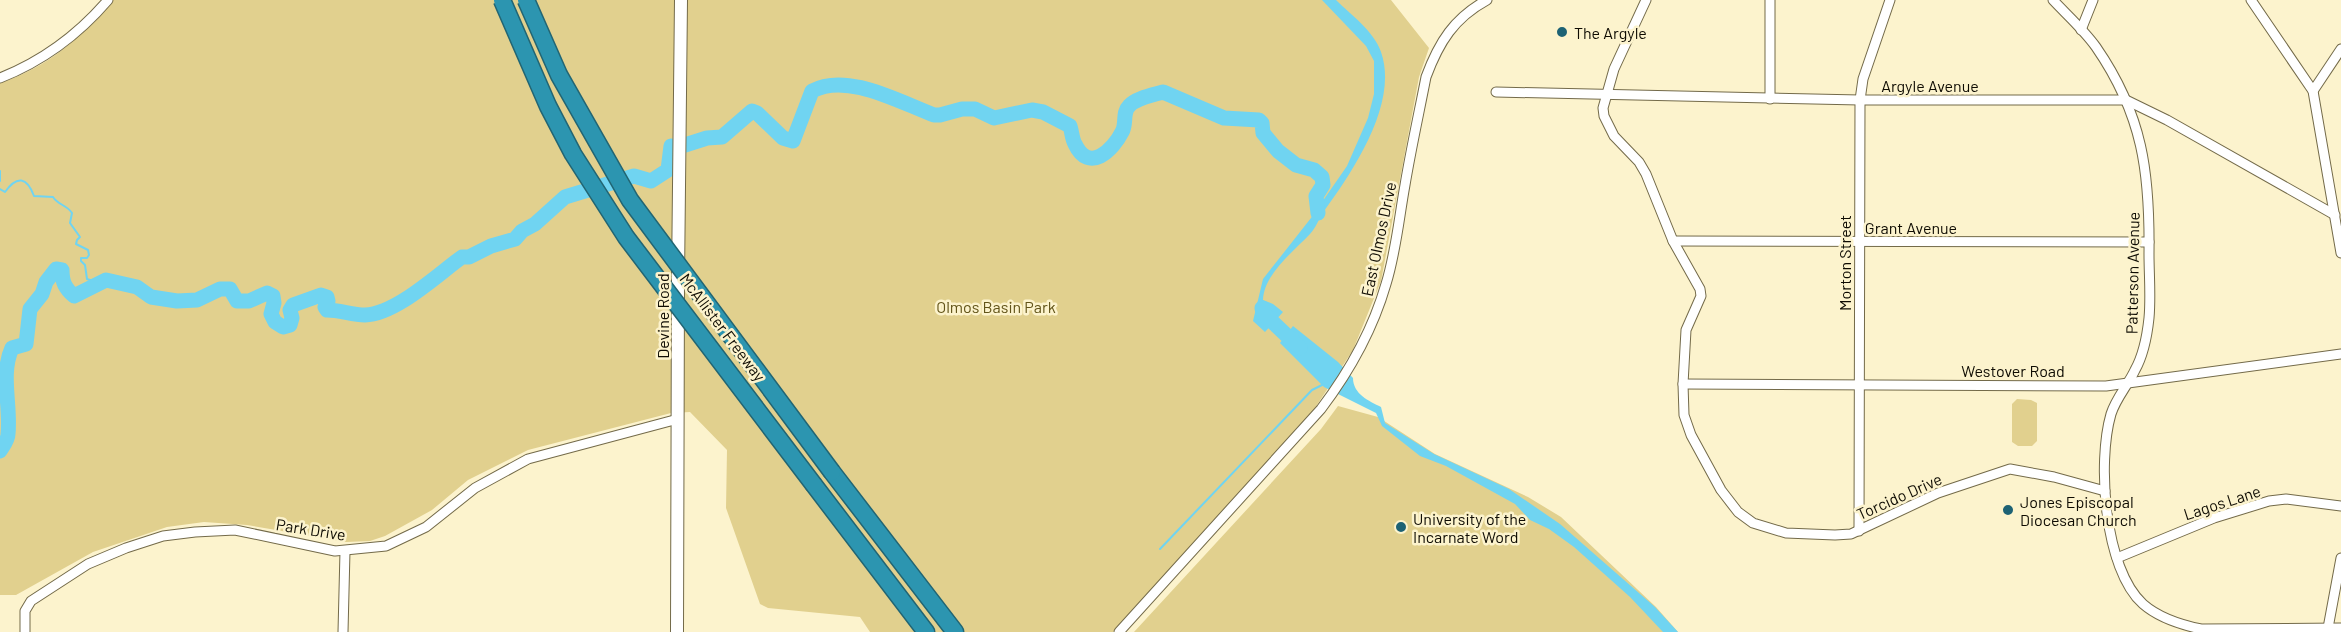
<svg xmlns="http://www.w3.org/2000/svg" width="2341" height="632" font-family="Barlow,sans-serif">
<style>
.park{fill:#e1d08e}
.water{fill:#70d4f1}
.lines{fill:none;stroke-linecap:round;stroke-linejoin:round}
.stream{stroke:#70d4f1;stroke-width:2}
.river{stroke:#70d4f1;stroke-width:15}
.minor-casing{stroke:#736a49;stroke-width:11}
.tertiary-casing{stroke:#736a49;stroke-width:14}
.motorway-casing{stroke:#226573;stroke-width:19}
.minor{stroke:#fff;stroke-width:9}
.tertiary{stroke:#fff;stroke-width:12}
.motorway{stroke:#2c95b0;stroke-width:16}
.motorway-bridge-casing{stroke:#226573;stroke-width:19;stroke-linecap:butt}
.motorway-bridge{stroke:#2c95b0;stroke-width:16}
.poi-dot{fill:#1d6274;stroke:#fcf3cd;stroke-width:2}
.labels{text-anchor:middle;dominant-baseline:central;stroke-width:5;stroke-linejoin:round;paint-order:stroke}
.poi-label{font-size:16px;fill:#0e0b02;stroke:#fcf3cd;text-anchor:start}
.street-label{font-size:16px;fill:#0e0b02;stroke:#fcf3cd}
.park-label{font-size:16px;fill:#625419;stroke:#fcf3cd}
</style>
<rect width="100%" height="100%" fill="#fcf3cd"/>
<g class="park">
<path d="M 113,0 L 1391,0 L 1429,48 L 1419,77 L 1381,281 L 1353,350 L 1313,411 L 1113,632 L 870,632 L 860,617 L 768,608 L 760,604 L 726,508 L 727,450 L 690,412 L 671,413 L 528,450 L 468,480 L 432,510 L 385,536 L 370,541 L 346,542 L 247,525 L 204,522 L 167,527 L 93,552 L 16,595 L 0,595 L 0,83 C 51,66 78,39 113,0 Z"/>
<polygon points="2017,399 2031,400 2037,403 2037,441 2032,446 2018,446 2012,442 2012,404"/>
<polygon points="1338,406 1378,417 1435,454 1528,497 1561,517 1656,607 1678,632 1134,632 1321,429"/>
</g>
<g class="water">
<path d="M 1322,0 L 1336,0 C 1351,15 1374,31 1381,52 C 1399,103 1353,171 1324,211 C 1319,218 1316,228 1310,234 C 1293,252 1264,274 1263,300 L 1273,304 L 1283,312 L 1265,332 L 1253,321 L 1263,279 L 1311,218 L 1347,166 L 1368,118 L 1374,94 L 1374,61 L 1366,46 Z"/>
<path d="M 1293,326 L 1338,362 L 1353,378 C 1353,394 1369,401 1381,407 L 1385,423 L 1434,454 L 1509,489 L 1560,524 L 1655,607 L 1678,632 L 1663,632 L 1630,597 L 1574,547 L 1549,529 L 1530,520 L 1515,504 L 1446,466 L 1420,456 L 1382,426 L 1376,413 L 1324,387 L 1280,343 Z"/>
</g>
<g class="lines">
<g class="stream">
<polyline points="0,171 0,181"/>
<path d="M 0,189 L 5,192 C 17,175 27,177 34,196 L 53,197 C 58,205 67,205 72,213 L 70,223 L 80,237 L 77,240 L 76,244 L 88,250 L 89,255 L 87,258 L 81,258 L 81,261 L 85,265 L 87,279 L 99,283"/>
<polyline points="1160,549 1312,390 1324,384"/>
</g>
<g class="river">
<path d="M 685,145 L 707,138 L 722,137 L 752,111 L 757,113 L 783,138 L 793,141 L 812,91 C 847,72 899,102 934,115 L 940,115 L 962,109 L 975,109 L 994,118 L 1032,110 L 1043,112 L 1070,126 C 1072,132 1072,139 1075,144 C 1089,174 1113,150 1122,132 C 1127,124 1122,113 1129,106 C 1136,98 1153,95 1163,92 L 1224,118 L 1259,120 L 1262,123 L 1263,133 L 1278,151 L 1296,165 L 1314,170 L 1322,177 L 1323,185 L 1316,196 L 1318,213"/>
<polyline points="1262,308 1263,313 1300,348"/>
<path d="M 0,451 C 3,446 8,440 8,434 C 11,405 0,374 12,348 L 26,344 L 30,309 L 42,294 L 46,282 L 56,269 L 62,270 C 62,282 65,288 74,296 L 106,280 L 137,287 L 151,297 L 177,301 L 197,300 L 220,289 L 230,289 L 237,301 L 249,301 L 267,293 L 273,296 L 274,303 L 271,314 L 275,322 L 283,327 L 290,325 L 292,318 L 290,310 L 293,305 L 321,295 L 327,297 L 328,301 L 325,307 L 327,310 C 340,310 352,315 365,315 C 396,314 437,275 462,257 L 469,257 L 491,246 L 515,239 L 522,231 L 535,224 L 565,197 L 634,176 L 651,181 L 668,170 L 671,146"/>
</g>
<defs>
<g id="minor">
<polyline points="1646,0 1614,69 1603,108 1604,116 1614,136 1639,162 1646,174 1673,241 1700,289 1701,296 1686,330 1683,384 1684,415 1691,435 1721,490 1738,512 1753,523 1786,533 1835,535 1851,534 1938,493 2010,469 2054,477 2105,491"/>
<polyline points="1770,0 1770,99"/>
<path d="M 2053,0 C 2067,15 2084,30 2096,47 C 2143,115 2150,173 2149,254 C 2149,275 2151,297 2149,318 C 2147,337 2144,354 2135,370 C 2128,385 2116,398 2111,414 C 2097,462 2104,569 2143,604 C 2159,618 2182,625 2201,629 L 2341,628"/>
<polyline points="2251,0 2313,91 2341,253"/>
<polyline points="2081,30 2093,0"/>
<path d="M 0,78 C 43,61 78,35 108,0"/>
<polyline points="2313,91 2341,49"/>
<polyline points="1496,92 1860,100 2126,100 2167,120 2335,215"/>
<polyline points="1673,241 2149,242"/>
<polyline points="1683,384 2106,386 2341,354"/>
<polyline points="1859,531 1860,100 1863,79 1890,0"/>
<polyline points="2117,558 2214,518 2269,501 2286,499 2341,506"/>
<polyline points="2328,628 2341,558"/>
<polyline points="25,632 25,611 31,601 88,564 126,548 163,536 195,532 235,530 335,551 386,546 426,527 475,488 528,459 678,419"/>
<polyline points="343,632 345,551"/>
<path d="M 1119,632 L 1321,409 C 1349,372 1373,329 1386,284 C 1396,252 1399,218 1405,185 C 1411,149 1419,113 1426,77 C 1439,42 1454,18 1487,0"/>
</g>
<polyline id="tertiary" points="677,632 678,279 681,0"/>
<g id="motorway">
<polyline points="832,472 955,632"/>
<polyline points="814,485 926,632"/>
</g>
</defs>
<use href="#minor" class="minor-casing"/>
<use href="#tertiary" class="tertiary-casing"/>
<use href="#motorway" class="motorway-casing"/>
<use href="#minor" class="minor"/>
<use href="#tertiary" class="tertiary"/>
<use href="#motorway" class="motorway"/>
<defs>
<g id="motorway-bridge">
<polyline points="502,0 548,106 573,154 626,237 814,485"/>
<polyline points="526,0 559,75 630,200 832,472"/>
</g>
</defs>
<use href="#motorway-bridge" class="motorway-bridge-casing"/>
<use href="#motorway-bridge" class="motorway-bridge"/>
</g>
<g class="poi-dot">
<circle cx="1562" cy="32" r="6"/>
<circle cx="2008" cy="510" r="6"/>
<circle cx="1401" cy="527" r="6"/>
</g>
<g class="labels">
<g class="poi-label">
<text x="1574" y="32">The Argyle</text>
<text x="2020" y="501">Jones Episcopal<tspan x="2020" dy="18">Diocesan Church</tspan></text>
<text x="1413" y="518">University of the<tspan x="1413" dy="18">Incarnate Word</tspan></text>
</g>
<g class="street-label">
<text x="1930" y="85">Argyle Avenue</text>
<text x="1911" y="227">Grant Avenue</text>
<text transform="translate(1378 239) rotate(-78)">East Olmos Drive</text>
<text transform="translate(1844 263) rotate(-90)">Morton Street</text>
<text transform="translate(2132 273) rotate(-89)">Patterson Avenue</text>
<text transform="translate(662 316) rotate(-90)">Devine Road</text>
<text transform="translate(723 327) rotate(53)">McAllister Freeway</text>
<text x="2013" y="370">Westover Road</text>
<text transform="translate(1899 496) rotate(-24)">Torcido Drive</text>
<text transform="translate(2222 502) rotate(-18)">Lagos Lane</text>
<text transform="translate(311 529) rotate(9)">Park Drive</text>
</g>
<g class="park-label">
<text x="996" y="306">Olmos Basin Park</text>
</g>
</g>
</svg>
